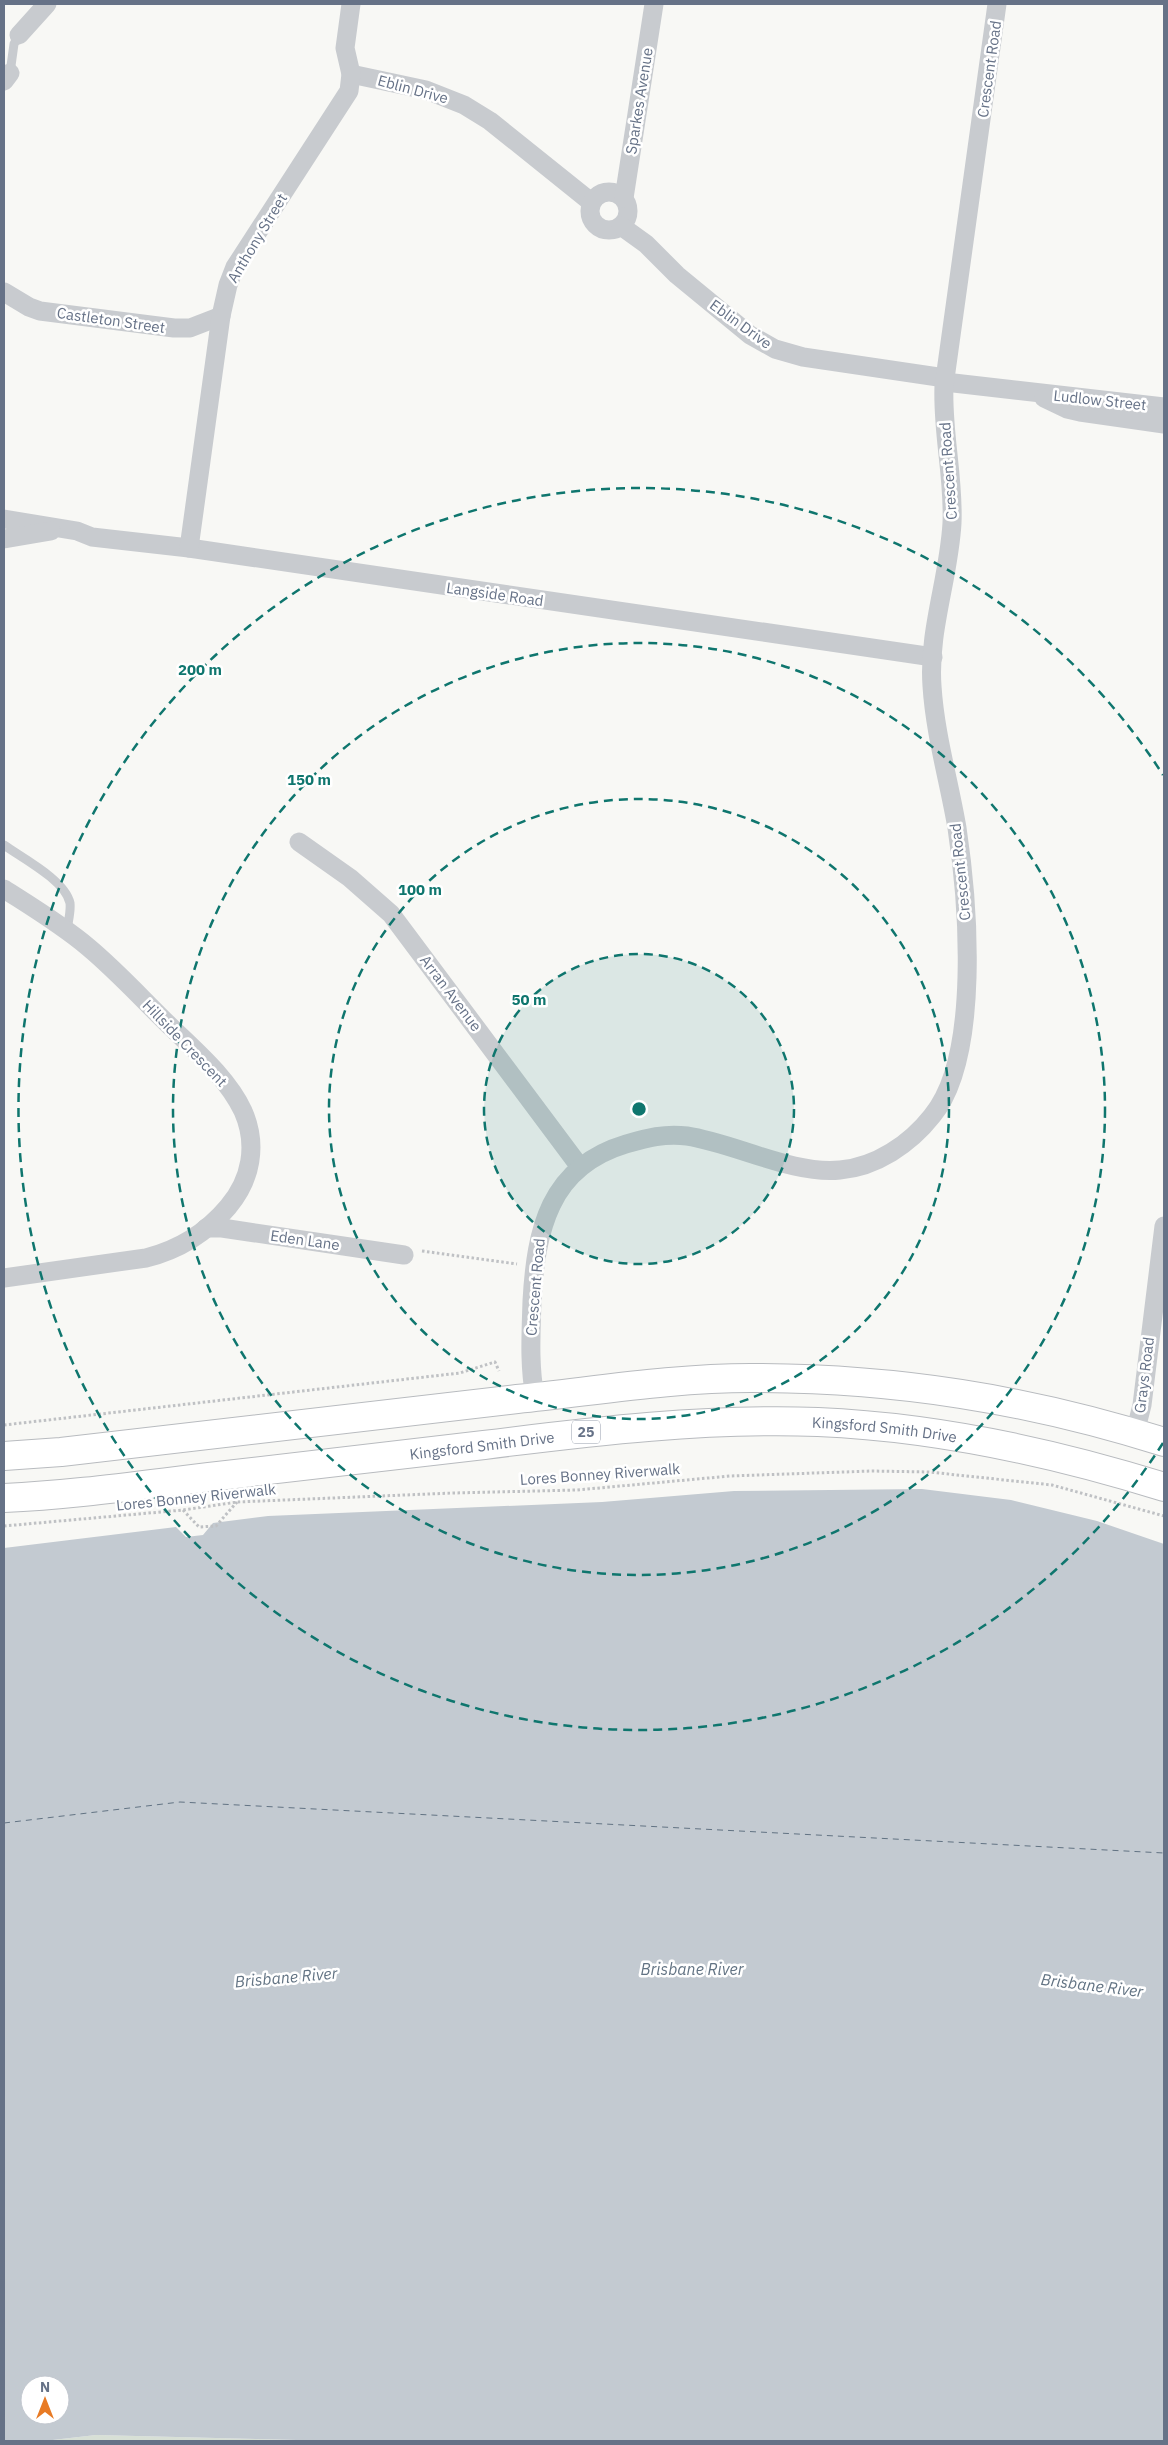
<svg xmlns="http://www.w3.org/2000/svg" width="1168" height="2445" font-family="'IBM Plex Sans',sans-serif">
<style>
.green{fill:#d8e0d6}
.water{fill:#c3cad1;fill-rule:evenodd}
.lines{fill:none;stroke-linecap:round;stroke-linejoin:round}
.ferry{stroke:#627383;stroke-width:1;stroke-dasharray:6 5;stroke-linecap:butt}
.highway-casing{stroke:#b8bbbf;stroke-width:30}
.path{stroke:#bfc1c4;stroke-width:3;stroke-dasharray:2.5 2.5;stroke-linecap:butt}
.lane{stroke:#c8cbcf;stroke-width:9}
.street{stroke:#c8cbcf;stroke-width:19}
.highway{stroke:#fff;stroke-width:28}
.ring{fill:none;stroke:#0f766e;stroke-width:2.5;stroke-dasharray:9 6}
.labels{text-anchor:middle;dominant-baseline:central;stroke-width:5;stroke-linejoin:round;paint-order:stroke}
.shield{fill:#fff;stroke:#949cab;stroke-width:1}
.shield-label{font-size:14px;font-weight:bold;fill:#667287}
.street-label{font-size:15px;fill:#667287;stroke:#fff}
.water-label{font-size:16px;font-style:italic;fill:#627383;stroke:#fff}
.centre{fill:#0f766e;stroke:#fff;stroke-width:2.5}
.ring-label{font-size:15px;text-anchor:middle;font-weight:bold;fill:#0f766e;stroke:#fff;stroke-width:5;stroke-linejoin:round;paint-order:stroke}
</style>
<rect width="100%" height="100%" fill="#f8f8f5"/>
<polygon class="green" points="96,2435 339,2441 44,2441"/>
<path class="water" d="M 922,1489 L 1011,1500 L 1097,1521 L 1164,1544 L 1164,2441 L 339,2441 L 96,2435 L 44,2441 L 4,2441 L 4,1548 L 176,1527 L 186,1537 L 203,1535 L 213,1523 L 268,1516 L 602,1502 L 734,1491 ZM 30,2385 L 60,2385 L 60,2415 L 30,2415 Z"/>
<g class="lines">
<polyline class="ferry" points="4,1823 180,1802 1164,1853"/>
<defs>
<g id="highway">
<path d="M 4,1456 L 61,1452 C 213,1434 365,1416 517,1399 C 595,1391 673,1378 751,1378 C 896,1378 1027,1399 1164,1442"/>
<path id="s1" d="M 4,1498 C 72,1495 141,1485 209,1477 C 300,1466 392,1456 484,1445 C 595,1431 706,1418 818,1422 C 936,1427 1052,1452 1164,1487"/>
</g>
</defs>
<use href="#highway" class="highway-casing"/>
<g class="path">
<polyline points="422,1251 517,1264"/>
<polyline points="4,1425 460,1373 495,1362 499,1371"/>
<polyline points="183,1510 199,1527 216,1526 237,1502"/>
<polyline points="4,1526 183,1510 237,1502 453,1493 577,1490 730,1476 872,1471 929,1472 1052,1485 1164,1516"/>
</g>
<g class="lane">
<polyline points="10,73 14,44 19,35"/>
<path d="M 4,845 C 22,858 65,880 70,903 C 71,912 68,922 67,930"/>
</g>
<g class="street">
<polyline points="19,35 47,4"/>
<polyline points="351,74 426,90 464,105 490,121 591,202"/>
<polyline points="4,81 10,73"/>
<circle cx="609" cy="211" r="19"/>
<polyline points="624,198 654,4"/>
<polyline points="621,226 646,244 677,275 750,335 775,349 803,357 945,378"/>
<polyline points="4,292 29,307 40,311 174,328 190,328 221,316"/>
<polyline points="945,382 1164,407"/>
<polyline points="1044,398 1067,409 1080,412 1164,424"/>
<polyline points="4,519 77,531 92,537 189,548 933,657"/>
<polyline points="4,539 51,531"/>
<polyline points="189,548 221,316 228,285 235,267 349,91 351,74 345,48 351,4"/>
<polyline points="299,842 350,878 391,914 580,1167"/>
<path d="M 4,889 C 32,907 62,925 88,947 C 118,972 144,1001 172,1028 C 198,1053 228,1079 243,1111 C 258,1145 251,1180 228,1207 C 207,1232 178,1250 146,1258 L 4,1278"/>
<polyline points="206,1228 222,1228 404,1255"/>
<path d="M 535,1397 C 529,1365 531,1334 532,1301 C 536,1230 549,1167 626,1144 C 647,1138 665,1133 687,1136 C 734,1143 793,1175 840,1170 C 876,1167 910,1144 932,1116 C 981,1057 968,901 957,828 C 949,781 935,734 932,686 C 928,631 949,578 952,523 C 954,477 942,432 944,386 L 997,4"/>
<polyline points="1135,1433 1142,1405 1164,1226"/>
</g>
<use href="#highway" class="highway"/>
</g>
<circle cx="639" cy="1109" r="155" fill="#0f766e" fill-opacity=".12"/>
<g class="ring">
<circle cx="639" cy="1109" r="155"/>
<circle cx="639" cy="1109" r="310"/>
<circle cx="639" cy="1109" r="466"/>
<path d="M1163 1443A621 621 0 1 1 1163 775"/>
</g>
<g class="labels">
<rect class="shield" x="572" y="1420.5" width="28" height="23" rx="4"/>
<g class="shield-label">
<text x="586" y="1432">25</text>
</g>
<g class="street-label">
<text transform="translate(989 69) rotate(-82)">Crescent Road</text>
<text transform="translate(413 89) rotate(15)">Eblin Drive</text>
<text transform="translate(639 101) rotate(-81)">Sparkes Avenue</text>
<text transform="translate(257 238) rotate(-59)">Anthony Street</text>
<text transform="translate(111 320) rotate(8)">Castleton Street</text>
<text transform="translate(741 324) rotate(36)">Eblin Drive</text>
<text transform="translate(1100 400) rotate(6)">Ludlow Street</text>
<text transform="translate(948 471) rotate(-94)">Crescent Road</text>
<text transform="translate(495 594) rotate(8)">Langside Road</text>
<text transform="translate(960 872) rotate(-96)">Crescent Road</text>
<text transform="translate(451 993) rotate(53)">Arran Avenue</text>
<text transform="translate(185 1043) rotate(46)">Hillside Crescent</text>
<text transform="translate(305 1240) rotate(8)">Eden Lane</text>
<text transform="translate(535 1287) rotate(-85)">Crescent Road</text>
<text transform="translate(1144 1375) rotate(-83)">Grays Road</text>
<text stroke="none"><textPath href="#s1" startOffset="885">Kingsford Smith Drive</textPath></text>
<text stroke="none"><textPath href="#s1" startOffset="481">Kingsford Smith Drive</textPath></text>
<text transform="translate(600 1474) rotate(-4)">Lores Bonney Riverwalk</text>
<text transform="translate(196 1497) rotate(-6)">Lores Bonney Riverwalk</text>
</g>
<g class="water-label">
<text x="692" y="1969">Brisbane River</text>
<text transform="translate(286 1977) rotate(-5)">Brisbane River</text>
<text transform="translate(1092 1985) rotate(7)">Brisbane River</text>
</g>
</g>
<circle cx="639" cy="1109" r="8" class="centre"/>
<g class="ring-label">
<text x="200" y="675">200 m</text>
<text x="309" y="785">150 m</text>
<text x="420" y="895">100 m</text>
<text x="529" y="1005">50 m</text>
</g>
<rect width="1168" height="2445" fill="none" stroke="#667287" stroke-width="10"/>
<g transform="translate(45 2400)"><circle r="24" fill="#ffffff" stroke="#c2c7cf"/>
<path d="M0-4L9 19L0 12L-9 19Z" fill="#e87b25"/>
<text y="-8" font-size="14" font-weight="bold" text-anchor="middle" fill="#667287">N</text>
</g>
</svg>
